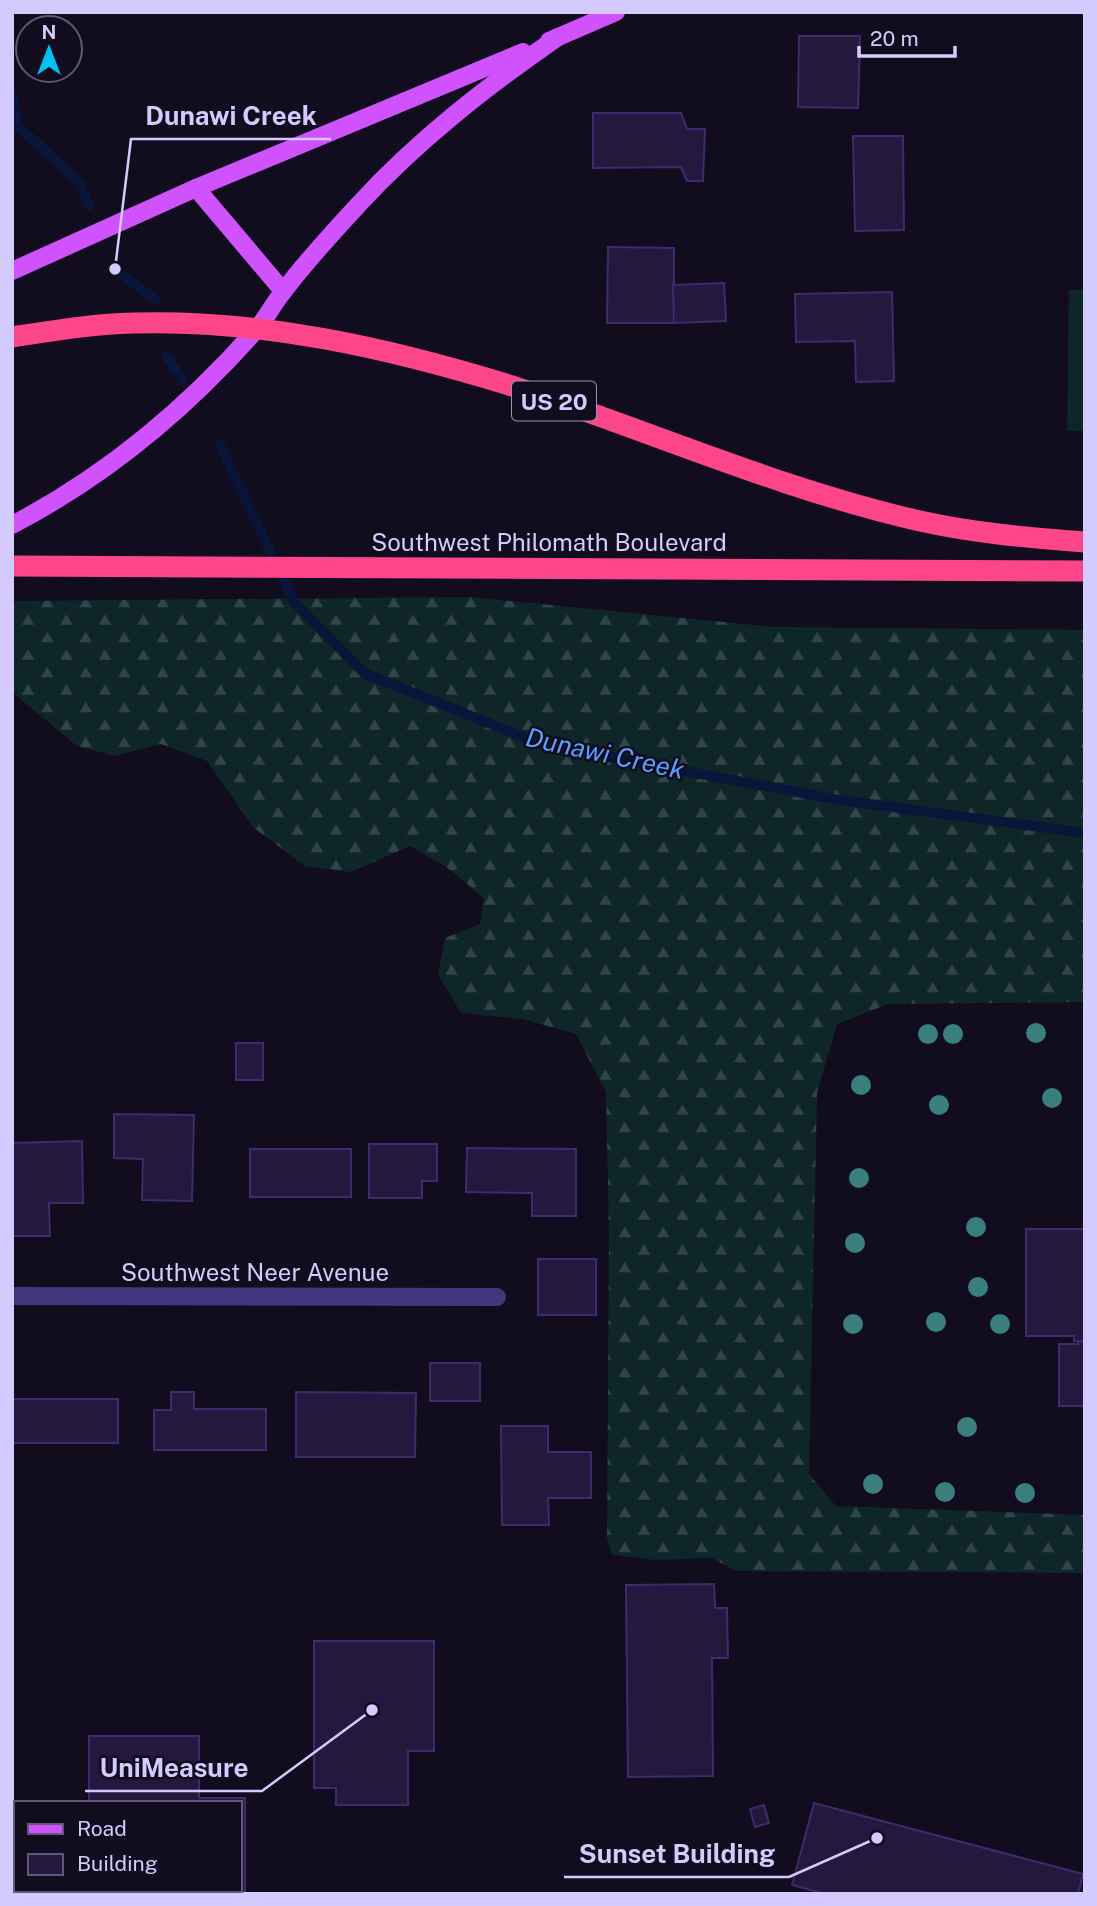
<svg xmlns="http://www.w3.org/2000/svg" width="1097" height="1906" font-family="'Public Sans',sans-serif">
<style>
.forest{fill:url(#forest-firs)}
.garden{fill:#0f2628}
.lines{fill:none;stroke-linecap:round;stroke-linejoin:round}
.stream{stroke:#09163a;stroke-width:10}
.building{fill:#24183f;stroke:#3e2b6b;stroke-width:2}
.minor{stroke:#42377d;stroke-width:18}
.major{stroke:#d052fd;stroke-width:18}
.highway{stroke:#fd468a;stroke-width:21}
.tree{fill:#387f7d}
.labels{text-anchor:middle;dominant-baseline:central;stroke-width:5;stroke-linejoin:round;paint-order:stroke}
.shield{fill:#110c1e;stroke:#9a91bb;stroke-width:2}
.shield-label{font-size:23px;font-weight:bold;fill:#d5cafe}
.street-label{font-size:24px;fill:#d5cafe;stroke:#110c1e}
.water-label{font-size:26px;font-style:italic;fill:#599ffd;stroke:#110c1e}
.leader{fill:none;stroke:#d5cafe;stroke-width:2.5}
.callout-dot{fill:#d5cafe;stroke:#110c1e;stroke-width:2.5}
.callout-label{font-size:26px;text-anchor:middle;font-weight:bold;fill:#d5cafe;stroke:#110c1e;stroke-width:5;stroke-linejoin:round;paint-order:stroke}
</style>
<defs>
<pattern id="forest-firs" width="22" height="20" patternUnits="userSpaceOnUse" patternTransform="scale(1.75)"><rect width="22" height="20" fill="#0f2628"/><path d="M5 1l3.5 6h-7zM16 11l3.5 6h-7z" fill="#314448"/></pattern>
</defs>
<rect width="100%" height="100%" fill="#110c1e"/>
<polygon class="forest" points="469,597 774,627 1085,630 1085,1002 888,1004 837,1024 817,1093 809,1474 836,1506 1085,1515 1085,1573 736,1571 712,1558 656,1560 612,1555 607,1538 609,1234 606,1092 576,1034 523,1019 461,1013 438,975 445,938 480,924 484,898 445,866 410,846 351,872 305,866 254,828 207,761 161,744 115,756 77,746 12,692 12,601"/>
<polygon class="garden" points="1069,290 1085,290 1085,431 1067,431"/>
<g class="lines">
<g class="stream">
<polyline points="12,93 17,125 79,182 89,206"/>
<polyline points="115,269 155,300"/>
<polyline points="167,356 183,381"/>
<polyline points="220,445 294,602 364,673 541,744 839,800 1085,833"/>
</g>
</g>
<g class="building">
<polygon points="799,36 860,36 858,108 798,107"/>
<polygon points="593,113 681,113 687,129 705,129 703,181 687,181 681,167 593,168"/>
<polygon points="853,136 903,136 904,230 855,231"/>
<polygon points="608,247 674,248 674,323 607,323"/>
<polygon points="724,283 726,321 674,323 673,285"/>
<polygon points="892,292 894,381 856,382 855,341 796,342 795,294"/>
<rect x="236" y="1043" width="27" height="37"/>
<polygon points="114,1114 194,1115 192,1201 142,1200 143,1159 114,1158"/>
<polygon points="82,1141 83,1203 49,1203 50,1236 12,1236 12,1143"/>
<polygon points="369,1144 437,1144 437,1181 422,1181 422,1198 369,1198"/>
<polygon points="467,1148 576,1149 576,1216 532,1216 532,1193 466,1192"/>
<rect x="250" y="1149" width="101" height="48"/>
<polygon points="1026,1229 1085,1229 1085,1341 1074,1341 1074,1336 1026,1336"/>
<rect x="538" y="1259" width="58" height="56"/>
<polygon points="1078,1341 1085,1341 1085,1406 1059,1406 1059,1344 1078,1344"/>
<rect x="430" y="1363" width="50" height="38"/>
<polygon points="171,1392 194,1392 194,1409 266,1409 266,1450 154,1450 154,1410 171,1410"/>
<polygon points="296,1392 416,1393 415,1457 296,1457"/>
<rect x="12" y="1399" width="106" height="44"/>
<polygon points="501,1426 548,1426 548,1452 591,1452 591,1498 548,1498 549,1525 502,1525"/>
<polygon points="714,1584 715,1608 727,1608 728,1658 712,1658 713,1776 628,1777 626,1585"/>
<polygon points="314,1641 434,1641 434,1751 408,1751 408,1805 336,1805 336,1788 314,1788"/>
<polygon points="89,1736 199,1736 199,1798 245,1798 245,1894 125,1894 125,1890 240,1890 240,1803 89,1803"/>
<polygon points="814,1803 1083,1874 1078,1894 826,1894 792,1885"/>
<polygon points="764,1805 769,1823 755,1827 750,1809"/>
</g>
<g class="lines">
<polyline class="minor" points="12,1296 497,1297"/>
<g class="major">
<polyline points="549,41 616,12"/>
<polyline points="196,188 283,291"/>
<polyline points="12,271 196,188 523,52"/>
<path d="M 12,525 C 104,477 187,408 255,331 C 266,319 273,304 283,292 C 306,261 333,232 359,204 C 418,140 486,87 558,37"/>
</g>
<g class="highway">
<path d="M 12,337 C 52,331 93,324 133,323 C 260,319 389,348 509,385 C 646,429 779,489 920,521 C 974,533 1030,538 1085,542"/>
<polyline points="12,566 1085,571"/>
</g>
</g>
<g class="tree">
<circle cx="1036" cy="1033" r="10"/>
<circle cx="928" cy="1034" r="10"/>
<circle cx="953" cy="1034" r="10"/>
<circle cx="861" cy="1085" r="10"/>
<circle cx="1052" cy="1098" r="10"/>
<circle cx="939" cy="1105" r="10"/>
<circle cx="859" cy="1178" r="10"/>
<circle cx="976" cy="1227" r="10"/>
<circle cx="855" cy="1243" r="10"/>
<circle cx="978" cy="1287" r="10"/>
<circle cx="936" cy="1322" r="10"/>
<circle cx="853" cy="1324" r="10"/>
<circle cx="1000" cy="1324" r="10"/>
<circle cx="967" cy="1427" r="10"/>
<circle cx="873" cy="1484" r="10"/>
<circle cx="945" cy="1492" r="10"/>
<circle cx="1025" cy="1493" r="10"/>
</g>
<g class="labels">
<rect class="shield" x="512" y="381.5" width="84" height="39" rx="5"/>
<g class="shield-label">
<text x="554" y="401">US 20</text>
</g>
<g class="street-label">
<text x="549" y="542">Southwest Philomath Boulevard</text>
<text x="255" y="1272">Southwest Neer Avenue</text>
</g>
<g class="water-label">
<text transform="translate(605 753) rotate(12)">Dunawi Creek</text>
</g>
</g>
<path class="leader" d="M115 269L131 139H331M372 1710L262 1791H85M877 1838L789 1877H564"/>
<g class="callout-dot">
<circle cx="115" cy="269" r="7"/>
<circle cx="372" cy="1710" r="7"/>
<circle cx="877" cy="1838" r="7"/>
</g>
<g class="callout-label">
<text x="231" y="125">Dunawi Creek</text>
<text x="174" y="1777">UniMeasure</text>
<text x="677" y="1863">Sunset Building</text>
</g>
<rect width="1097" height="1906" fill="none" stroke="#d5cafe" stroke-width="28"/>
<rect x="14" y="1801" width="228" height="91" fill="#110c1e" stroke="#5f5878" stroke-width="2"/>
<rect x="28" y="1824" width="35" height="10" fill="#d052fd" stroke="#5f5878" stroke-width="2"/>
<text x="77" y="1836" font-size="21" fill="#d5cafe">Road</text>
<rect x="28" y="1854" width="35" height="21" fill="#24183f" stroke="#5f5878" stroke-width="2"/>
<text x="77" y="1871" font-size="21" fill="#d5cafe">Building</text>
<g transform="translate(49 49)"><circle r="33" fill="#110c1e" stroke="#5f5878" stroke-width="2"/>
<path d="M0-5L12 26L0 18L-12 26Z" fill="#02c0f2"/>
<text y="-10" font-size="19" font-weight="bold" text-anchor="middle" fill="#d5cafe">N</text>
</g>
<path d="M859 46v10h96v-10" fill="none" stroke="#d5cafe" stroke-width="3.5"/>
<text x="870" y="46" font-size="21" fill="#d5cafe" stroke="#110c1e" stroke-width="5" paint-order="stroke">20 m</text>
</svg>
